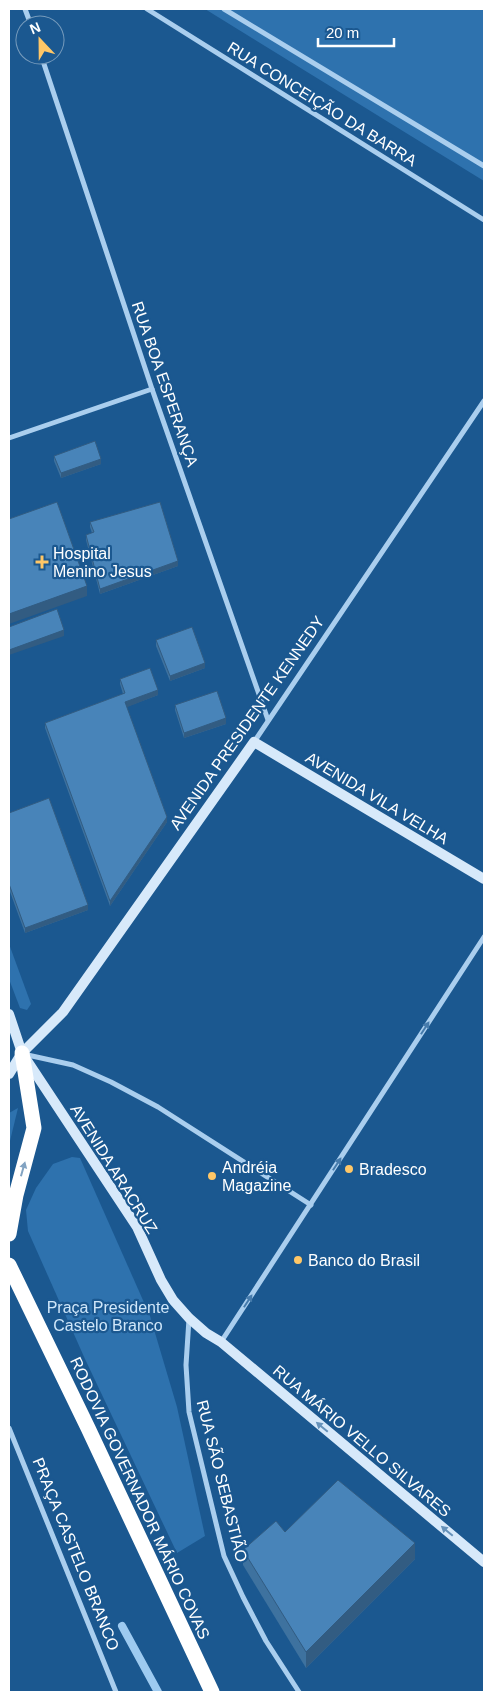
<svg xmlns="http://www.w3.org/2000/svg" width="493" height="1701" font-family="Arial,sans-serif">
<style>
.green{fill:#2e72ae}
.lines{fill:none;stroke-linecap:round;stroke-linejoin:round}
.stream{stroke:#9dcaf0;stroke-width:8}
.street{stroke:#aaceee;stroke-width:5}
.secondary{stroke:#d7e9fa;stroke-width:10}
.highway{stroke:#fff;stroke-width:15}
.wall{fill:#3e729f}
.shaded-wall{fill:#325c82}
.building{fill:#4884b9;stroke:#325c82}
.oneway{fill:#467bac}
.oneway2{fill:#82a3c2}
.oneway3{fill:#6692ba}
.poi-dot{fill:#ffc767;stroke:#1b5890;stroke-width:2}
.labels{text-anchor:middle;dominant-baseline:central;stroke-width:4.5;stroke-linejoin:round;paint-order:stroke}
.street-label{font-size:16px;fill:#fff;stroke:#1b5890}
.poi-label{font-size:16px;fill:#fff;stroke:#1b5890;text-anchor:start}
.park-label{font-size:16px;fill:#d0e7fa;stroke:#1b5890}
</style>
<rect width="100%" height="100%" fill="#1b5890"/>
<g class="green">
<polygon points="205,9 484,9 484,181"/>
<polygon points="9,944 31,1004 27,1010 20,1008 9,979"/>
<polygon points="18,1108 9,1145 9,1113"/>
<polygon points="72,1157 80,1158 150,1316 177,1407 205,1536 177,1553 85,1359 28,1231 26,1210 36,1188 53,1164"/>
</g>
<g class="lines">
<polyline class="stream" points="122,1626 158,1692"/>
<g class="street">
<polyline points="25,9 31,25"/>
<polyline points="147,9 484,220"/>
<polyline points="224,9 484,166"/>
<polyline points="41,55 152,389 268,720"/>
<polyline points="9,438 152,389"/>
<polyline points="254,742 484,401"/>
<polyline points="23,1054 73,1065 111,1082 158,1107 311,1205"/>
<polyline points="189,1319 186,1365 189,1412 224,1556 243,1597 266,1641 299,1692"/>
<polyline points="221,1342 484,937"/>
<polyline points="9,1428 116,1692"/>
</g>
<g class="secondary">
<polyline points="9,1014 22,1053 137,1227 161,1280 173,1300 189,1318 206,1333 221,1342 484,1562"/>
<polyline points="9,1074 22,1053 63,1012 254,742 484,879"/>
</g>
<g class="highway">
<polyline points="9,1234 16,1195 34,1128 22,1053"/>
<polyline points="9,1265 88,1428 212,1692"/>
</g>
</g>
<g class="wall">
<polygon points="54,456 101,464 61,478 54,461"/>
<polygon points="90,522 178,566 100,594 86,540 86,535 92,533 90,527"/>
<polygon points="156,640 205,668 170,681 156,646"/>
<polygon points="120,679 158,695 126,707 167,822 110,906 45,728 45,723 123,694 120,684"/>
<polygon points="175,705 226,724 184,738 175,710"/>
<polygon points="9,813 88,910 25,933 9,889"/>
<polygon points="285,1532 415,1559 306,1668 243,1565 243,1550"/>
</g>
<g class="shaded-wall">
<polygon points="101,459 101,464 61,478 61,473"/>
<polygon points="178,561 178,566 100,594 100,589"/>
<polygon points="87,586 87,596 9,624 9,614"/>
<polygon points="64,630 64,636 9,655 9,650"/>
<polygon points="205,663 205,668 170,681 170,676"/>
<polygon points="158,690 158,695 125,708 125,702"/>
<polygon points="226,718 226,724 184,738 184,733"/>
<polygon points="167,817 167,822 110,906 110,901"/>
<polygon points="88,905 88,910 25,933 25,928"/>
<polygon points="415,1543 415,1559 306,1668 306,1652"/>
</g>
<g class="building">
<polygon points="95,441 101,459 61,473 54,456"/>
<polygon points="57,502 87,586 9,614 9,519"/>
<polygon points="160,502 178,561 100,589 86,535 94,532 90,522"/>
<polygon points="57,609 64,630 9,650 9,627"/>
<polygon points="192,627 205,663 170,676 156,640"/>
<polygon points="150,668 158,690 125,702 167,817 110,901 45,723 125,693 120,679"/>
<polygon points="217,691 226,718 184,733 175,705"/>
<polygon points="49,798 88,905 25,928 9,884 9,813"/>
<polygon points="338,1480 415,1543 306,1652 243,1550 276,1521 285,1532"/>
</g>
<defs><path id="oneway-solid" d="M-6-.8H1V-3.2L6.5 0L1 3.2V.8H-6Z" transform="scale(1.25)"/></defs>
<g class="oneway">
<use href="#oneway-solid" transform="translate(425 1028) rotate(-57)"/>
<use href="#oneway-solid" transform="translate(337 1164) rotate(-57)"/>
<use href="#oneway-solid" transform="translate(248 1301) rotate(-57)"/>
</g>
<use class="oneway2" href="#oneway-solid" transform="translate(23 1169) rotate(-74)"/>
<g class="oneway3">
<use href="#oneway-solid" transform="translate(322 1427) rotate(-140)"/>
<use href="#oneway-solid" transform="translate(447 1531) rotate(-140)"/>
</g>
<g class="poi-dot">
<path d="M39.5 554.5h5v5h5v5h-5v5h-5v-5h-5v-5h5z"/>
<circle cx="349" cy="1169" r="5"/>
<circle cx="212" cy="1176" r="5"/>
<circle cx="298" cy="1260" r="5"/>
</g>
<g class="labels">
<g class="street-label">
<text transform="translate(322 104) rotate(32)">RUA CONCEIÇÃO DA BARRA</text>
<text transform="translate(165 384) rotate(71)">RUA BOA ESPERANÇA</text>
<text transform="translate(247 723) rotate(-55)">AVENIDA PRESIDENTE KENNEDY</text>
<text transform="translate(377 798) rotate(31)">AVENIDA VILA VELHA</text>
<text transform="translate(114 1169) rotate(58)">AVENIDA ARACRUZ</text>
<text transform="translate(362 1441) rotate(40)">RUA MÁRIO VELLO SILVARES</text>
<text transform="translate(222 1481) rotate(76)">RUA SÃO SEBASTIÃO</text>
<text transform="translate(140 1498) rotate(65)">RODOVIA GOVERNADOR MÁRIO COVAS</text>
<text transform="translate(76 1554) rotate(68)">PRAÇA CASTELO BRANCO</text>
</g>
<g class="poi-label">
<text x="53" y="553">Hospital<tspan x="53" dy="18">Menino Jesus</tspan></text>
<text x="222" y="1167">Andréia<tspan x="222" dy="18">Magazine</tspan></text>
<text x="359" y="1169">Bradesco</text>
<text x="308" y="1260">Banco do Brasil</text>
</g>
<g class="park-label">
<text x="108" y="1307">Praça Presidente<tspan x="108" dy="18">Castelo Branco</tspan></text>
</g>
</g>
<rect width="493" height="1701" fill="none" stroke="#ffffff" stroke-width="20"/>
<g transform="translate(40 40) rotate(338)"><circle r="24" fill="#1b5890" stroke="#769bbc"/>
<path d="M0-4L9 19L0 12L-9 19Z" fill="#ffc767"/>
<text y="-8" font-size="14" font-weight="bold" text-anchor="middle" fill="#ffffff">N</text>
</g>
<path d="M318 38v8h76v-8" fill="none" stroke="#ffffff" stroke-width="2.5"/>
<text x="326" y="38" font-size="15" fill="#ffffff" stroke="#1b5890" stroke-width="4" paint-order="stroke">20 m</text>
</svg>
